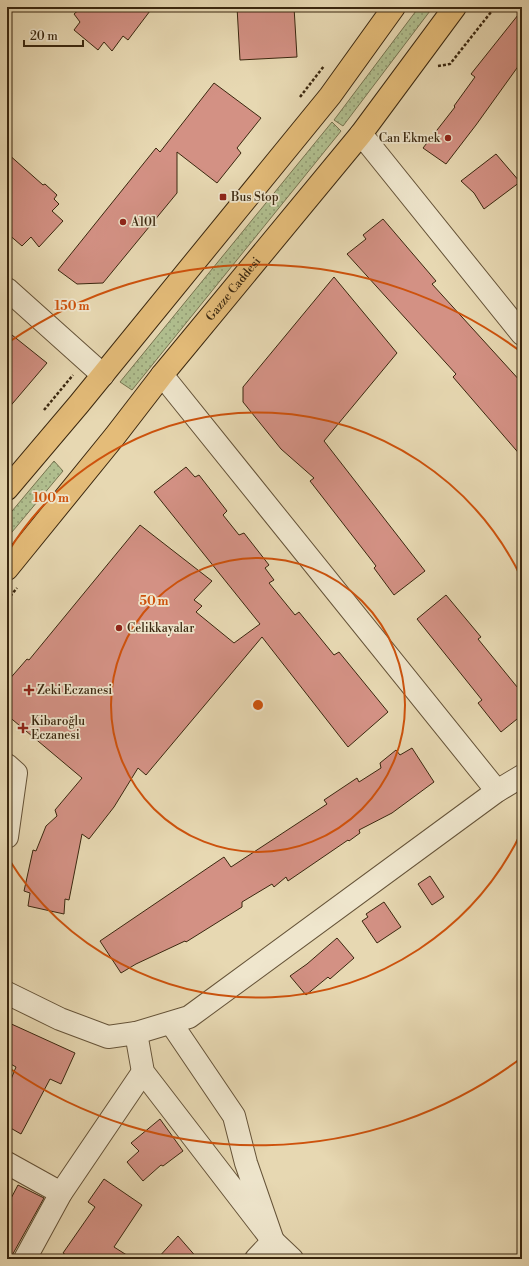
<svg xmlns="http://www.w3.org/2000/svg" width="529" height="1266" font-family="'Libre Bodoni',serif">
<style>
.grass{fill:url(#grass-dots);stroke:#767450}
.building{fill:#d39184;stroke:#3a270f}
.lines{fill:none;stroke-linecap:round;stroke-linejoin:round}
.minor-casing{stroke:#655338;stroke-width:24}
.major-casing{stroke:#3a270f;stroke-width:24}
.path{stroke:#3a270f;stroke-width:2.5;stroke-dasharray:3 2;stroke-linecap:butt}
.minor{stroke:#efe6cd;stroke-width:22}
.major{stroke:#e4bc79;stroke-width:22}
.ring{fill:none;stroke:#ce520c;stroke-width:2}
.poi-dot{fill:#8f2418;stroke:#efe6cd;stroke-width:1.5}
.labels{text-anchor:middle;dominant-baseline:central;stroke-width:3.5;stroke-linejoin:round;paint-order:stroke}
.poi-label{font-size:12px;fill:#3a270f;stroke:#efe6cd;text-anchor:start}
.street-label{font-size:12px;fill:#3a270f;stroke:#efe6cd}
.centre{fill:#ce520c;stroke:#efe6cd;stroke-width:2}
.ring-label{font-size:12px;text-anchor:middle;font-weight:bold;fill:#ce520c;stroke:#efe6cd;stroke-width:3.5;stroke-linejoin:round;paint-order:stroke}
</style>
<defs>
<pattern id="grass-dots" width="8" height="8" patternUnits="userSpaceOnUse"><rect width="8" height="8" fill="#b1c090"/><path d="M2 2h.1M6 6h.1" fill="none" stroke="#919c74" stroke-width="1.8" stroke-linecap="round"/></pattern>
</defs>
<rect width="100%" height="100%" fill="#e7d8b2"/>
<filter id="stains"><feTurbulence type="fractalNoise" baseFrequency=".005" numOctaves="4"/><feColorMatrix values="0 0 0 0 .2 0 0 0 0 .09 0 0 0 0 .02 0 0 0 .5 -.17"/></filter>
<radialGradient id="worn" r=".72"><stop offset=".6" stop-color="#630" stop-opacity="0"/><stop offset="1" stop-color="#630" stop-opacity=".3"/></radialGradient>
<g class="grass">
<polygon points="419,7 433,7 343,126 334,120"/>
<polygon points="332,122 341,131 132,390 120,382"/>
<polygon points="54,461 63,471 7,538 7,517"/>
</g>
<g class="building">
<polygon points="82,7 153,7 128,40 123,36 112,51 104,42 98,50 74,30 80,22 74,14"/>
<polygon points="237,7 294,7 297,57 240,60"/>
<polygon points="522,10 522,61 476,125 446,164 423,148 455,107 454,106 475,77 471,74"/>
<polygon points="214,83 261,118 237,148 241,153 217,183 177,152 177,193 103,283 77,284 58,270 156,148 160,152"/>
<polygon points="7,153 43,185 45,184 57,195 54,199 59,204 52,211 63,221 39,247 31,237 22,246 7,233"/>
<polygon points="496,154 520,182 484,209 474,193 461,181"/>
<polygon points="383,219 436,281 432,284 522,383 522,457 453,377 456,374 347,254 366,239 363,235"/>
<polygon points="334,277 397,353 324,441 425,571 394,595 374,568 376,566 310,481 314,478 281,449 243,402 243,387"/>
<polygon points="7,331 47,363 7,410"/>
<polygon points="186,467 195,477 199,475 227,511 223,515 239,535 244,533 269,565 265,568 274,580 269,583 295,615 299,612 334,655 339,652 388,712 348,747 262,637 146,775 138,768 114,807 89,839 82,834 69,900 65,899 64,914 28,906 30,893 24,891 33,850 36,851 46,826 57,816 55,810 82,778 7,715 7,682 27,659 29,660 140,525 212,581 194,600 202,606 196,612 234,643 260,624 154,492"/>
<polygon points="446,595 481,637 478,639 522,693 522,715 501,732 478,703 482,700 417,619"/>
<polygon points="412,748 434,782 392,813 359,830 360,833 349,841 348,840 288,881 286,877 274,887 272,884 242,902 242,907 186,942 185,941 136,964 121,973 100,941 224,857 231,867 327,804 324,800 357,778 359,782 381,768 380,763 396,750 400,755"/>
<polygon points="430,876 444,897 432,905 418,884"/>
<polygon points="384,902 401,927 377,943 362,921 368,917 366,914"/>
<polygon points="337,938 354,958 330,979 328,977 306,995 290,976 307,964"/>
<polygon points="7,1022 75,1053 61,1084 50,1079 21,1134 7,1126 7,1089 16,1067 7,1062"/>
<polygon points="160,1119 183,1151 163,1166 161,1165 143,1181 127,1162 139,1151 131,1143"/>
<polygon points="104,1179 142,1205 114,1247 133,1259 72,1259 63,1253 95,1207 88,1202"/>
<polygon points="18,1185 44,1198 10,1259 7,1259 7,1206"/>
<polygon points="178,1236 198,1259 157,1259"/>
</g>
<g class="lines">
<defs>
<g id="minor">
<polyline points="361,134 522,334"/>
<polyline points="7,289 103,375"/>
<polyline points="162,375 497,791"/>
<polyline points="7,765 16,773 7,837"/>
<polyline points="7,993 60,1019 108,1037 136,1033 189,1017 497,791 522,776"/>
<polyline points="136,1033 143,1072 273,1241 246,1163 234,1116 171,1023"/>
<polyline points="7,1163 61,1193"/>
<polyline points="25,1259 61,1193 143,1072"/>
<polyline points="256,1259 273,1241 292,1259"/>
</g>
<g id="major">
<polyline points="7,489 79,404 330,96 394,7"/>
<path id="s1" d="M 7,569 L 115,436 L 162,375 L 361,134 L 455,7"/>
</g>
</defs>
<use href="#minor" class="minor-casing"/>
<use href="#major" class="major-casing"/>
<g class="path">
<polyline points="438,66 450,64 495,7"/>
<polyline points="300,97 324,66"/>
<polyline points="44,410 73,375"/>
<polyline points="7,600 17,588"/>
</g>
<use href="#minor" class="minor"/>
<use href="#major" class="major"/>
</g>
<g class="ring">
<circle cx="258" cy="705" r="147"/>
<path d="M521 833A293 293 0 0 1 8 858M8 552A293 293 0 0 1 521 577"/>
<path d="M520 1059A440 440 0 0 1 9 1068M9 342A440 440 0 0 1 520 351"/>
</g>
<g class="poi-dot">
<circle cx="448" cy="138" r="4"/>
<rect x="219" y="193" width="8" height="8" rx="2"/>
<circle cx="123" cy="222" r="4"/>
<circle cx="119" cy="628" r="4"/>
<path d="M27 684h4v4h4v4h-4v4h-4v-4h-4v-4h4z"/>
<path d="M21 722h4v4h4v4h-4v4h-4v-4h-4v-4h4z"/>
</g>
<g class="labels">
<g class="poi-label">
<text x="440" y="138" text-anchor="end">Can Ekmek</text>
<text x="231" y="197">Bus Stop</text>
<text x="131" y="222">A101</text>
<text x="127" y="628">Celikkayalar</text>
<text x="37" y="690">Zeki Eczanesi</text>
<text x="31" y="721">Kibaroğlu<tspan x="31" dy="14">Eczanesi</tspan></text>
</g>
<g class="street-label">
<text stroke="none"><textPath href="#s1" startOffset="360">Gazze Caddesi</textPath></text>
</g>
</g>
<circle cx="258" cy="705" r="6" class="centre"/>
<g class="ring-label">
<text x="72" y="310">150 m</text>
<text x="51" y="502">100 m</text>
<text x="154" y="605">50 m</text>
</g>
<rect width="529" height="1266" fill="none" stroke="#e7d8b2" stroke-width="24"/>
<rect x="8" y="8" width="513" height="1250" fill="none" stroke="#3a270f" stroke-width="2"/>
<rect x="12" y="12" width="505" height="1242" fill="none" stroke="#3a270f"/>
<path d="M24 40v6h59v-6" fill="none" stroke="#3a270f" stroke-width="2"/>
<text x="30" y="40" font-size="12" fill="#3a270f" stroke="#efe6cd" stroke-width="3" paint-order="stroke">20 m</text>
<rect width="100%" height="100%" filter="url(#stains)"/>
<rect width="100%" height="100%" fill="url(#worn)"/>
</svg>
